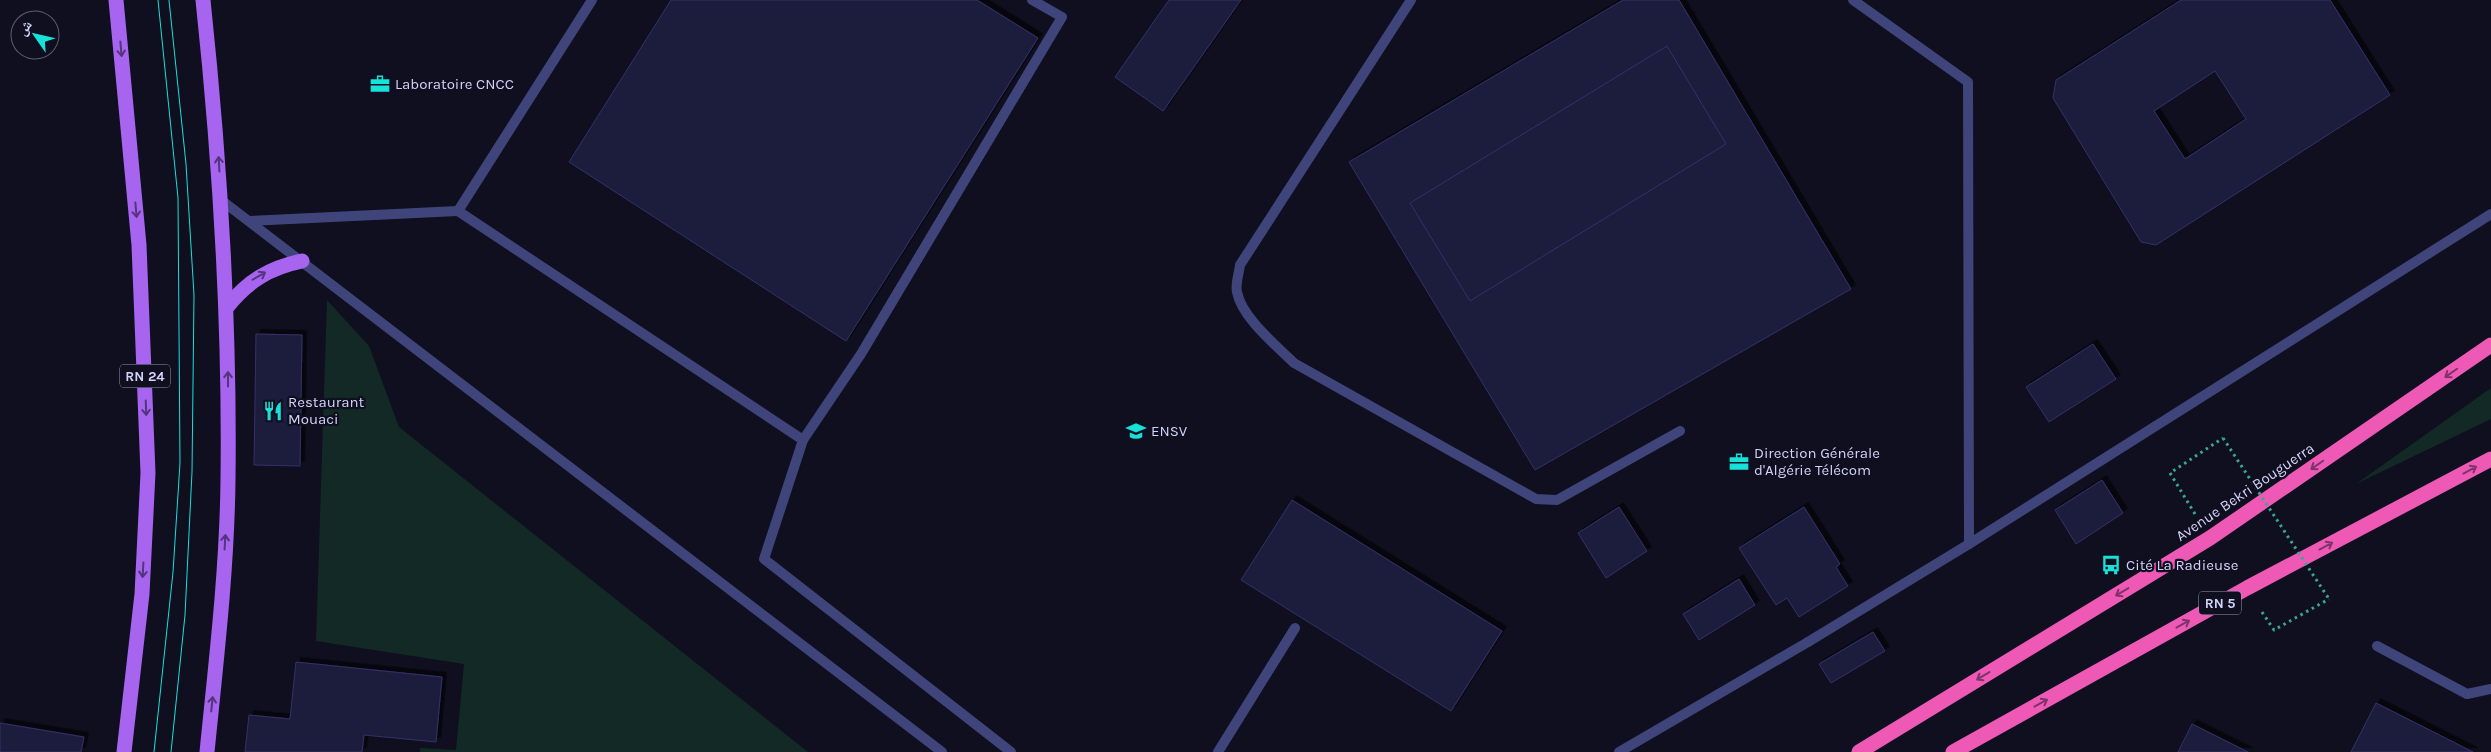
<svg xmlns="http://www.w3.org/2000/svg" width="2491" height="752" font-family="Karla,'Noto Naskh Arabic',sans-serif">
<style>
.green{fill:#132925}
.building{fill:#1f1d3e;stroke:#343168;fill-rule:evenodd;filter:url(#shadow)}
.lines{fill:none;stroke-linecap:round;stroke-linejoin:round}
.path{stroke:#3aa790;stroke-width:3;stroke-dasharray:2.5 4;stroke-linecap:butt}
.lane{stroke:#3f457a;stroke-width:10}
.street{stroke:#3f457a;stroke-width:10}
.primary{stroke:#a764ef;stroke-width:15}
.highway{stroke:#ee59b6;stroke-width:15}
.tram{stroke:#17e2d9;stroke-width:1}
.path-bridge{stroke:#3aa790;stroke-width:3;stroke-dasharray:2.5 4;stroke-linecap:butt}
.oneway{stroke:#53357d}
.oneway2{stroke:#7e346a}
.labels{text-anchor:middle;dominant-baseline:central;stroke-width:4.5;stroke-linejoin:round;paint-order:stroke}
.shield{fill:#0f0f1f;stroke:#9898b8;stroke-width:1}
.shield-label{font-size:14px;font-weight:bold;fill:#d2d3fa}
.poi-label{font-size:15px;fill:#d2d3fa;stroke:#0f0f1f;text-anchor:start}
.street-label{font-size:15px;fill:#d2d3fa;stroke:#0f0f1f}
</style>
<defs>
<filter id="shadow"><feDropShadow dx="4.5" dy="-4.5" stdDeviation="0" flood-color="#0009"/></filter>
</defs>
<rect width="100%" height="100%" fill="#0f0f1f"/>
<g class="green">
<polygon points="327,300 369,346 399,427 808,752 420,752 420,748 456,750 464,664 316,641"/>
<polygon points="2491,388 2491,419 2356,484"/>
</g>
<g class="building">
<polygon points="671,0 977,0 1038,38 846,341 569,162"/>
<polygon points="1169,0 1241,0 1163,111 1115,77"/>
<polygon points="1623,0 1679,0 1851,289 1535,470 1349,162"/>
<path d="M 2181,0 L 2330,0 L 2390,95 L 2156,245 L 2141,242 L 2053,98 L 2056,80 ZM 2215,71 L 2246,119 L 2185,159 L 2154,111 Z"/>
<polygon points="1667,46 1726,144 1470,301 1410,203"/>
<polygon points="256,334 302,335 300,466 254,465"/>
<polygon points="2093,344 2116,379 2049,422 2026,387"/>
<polygon points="2102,480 2123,513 2076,544 2055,510"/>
<polygon points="1292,500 1502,631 1451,711 1241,580"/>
<polygon points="1619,507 1647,551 1606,578 1578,533"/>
<polygon points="1804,507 1840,564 1836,567 1848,586 1799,617 1787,598 1776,605 1739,548"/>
<polygon points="1739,579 1755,605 1699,640 1683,614"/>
<polygon points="1873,632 1885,651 1831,683 1819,664"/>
<polygon points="296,662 442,677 436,742 364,735 362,752 245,752 249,715 290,719"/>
<polygon points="2376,703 2473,752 2351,752"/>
<polygon points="0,723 84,737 81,752 0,752"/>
<polygon points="2192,724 2248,752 2178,752"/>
</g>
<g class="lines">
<g class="path">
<polyline points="2195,514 2170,473 2223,438"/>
<polyline points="2262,612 2274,630 2329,599"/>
</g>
<g class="lane">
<polyline points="592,0 458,211 803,440 764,559 1011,752"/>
<path d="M 1411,0 L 1240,265 C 1239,273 1235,285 1237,292 C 1242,318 1276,345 1294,363 L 1536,499 L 1557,500 L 1680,431"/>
<polyline points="249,221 458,211"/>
<polyline points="803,440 861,354 1062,17 1032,0"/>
<polyline points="1969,544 2491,214"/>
<polyline points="1808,642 1969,544 1968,82 1853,0"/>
<polyline points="2377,646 2467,694 2491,689"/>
<polyline points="1218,752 1295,628"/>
</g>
<g class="street">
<polyline points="221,200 942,752"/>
<polyline points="1619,752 1808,642"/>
</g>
<g class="primary">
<polyline points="116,0 139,245 148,473 142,594 124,752"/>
<path d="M 203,0 C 220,160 230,319 228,480 C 227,571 216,662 207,752"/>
<path d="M 227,307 C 248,281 269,268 302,261"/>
</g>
<g class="highway">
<polyline points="1859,752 2210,538 2491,345"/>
<polyline points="1953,752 2247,588 2491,459"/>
</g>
<g class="tram">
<polyline points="169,0 186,164 194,295 192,472 185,615 171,752"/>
<polyline points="154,752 173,572 180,463 178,198 158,0"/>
</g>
<polyline class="path-bridge" points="2223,438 2329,599"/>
</g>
<defs><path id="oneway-shaft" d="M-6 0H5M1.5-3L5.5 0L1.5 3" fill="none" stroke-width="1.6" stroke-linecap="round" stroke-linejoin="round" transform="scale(1.25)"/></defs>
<g class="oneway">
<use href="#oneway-shaft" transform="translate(121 49) rotate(85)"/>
<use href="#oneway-shaft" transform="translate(219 164) rotate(-93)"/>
<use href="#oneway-shaft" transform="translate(136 210) rotate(85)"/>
<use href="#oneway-shaft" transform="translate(259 276) rotate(-30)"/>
<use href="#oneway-shaft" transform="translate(228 379) rotate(-90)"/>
<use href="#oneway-shaft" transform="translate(146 408) rotate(88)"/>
<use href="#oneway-shaft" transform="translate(225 542) rotate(-87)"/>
<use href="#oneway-shaft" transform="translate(143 570) rotate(93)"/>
<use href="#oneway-shaft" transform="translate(212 704) rotate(-84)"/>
</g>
<g class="oneway2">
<use href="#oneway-shaft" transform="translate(2451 373) rotate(145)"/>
<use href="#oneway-shaft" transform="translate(2317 465) rotate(145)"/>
<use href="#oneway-shaft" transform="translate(2470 470) rotate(-28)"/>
<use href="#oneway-shaft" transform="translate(2326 546) rotate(-28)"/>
<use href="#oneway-shaft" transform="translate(2122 592) rotate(149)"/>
<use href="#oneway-shaft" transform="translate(2183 624) rotate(-29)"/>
<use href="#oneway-shaft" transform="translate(1983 676) rotate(149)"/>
<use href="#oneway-shaft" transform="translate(2041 703) rotate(-29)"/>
</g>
<defs>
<symbol id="office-bare" viewBox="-9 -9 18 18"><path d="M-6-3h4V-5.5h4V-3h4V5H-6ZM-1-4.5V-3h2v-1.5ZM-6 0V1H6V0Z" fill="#17e2d9" stroke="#0f0f1f" stroke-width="2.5" paint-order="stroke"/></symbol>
<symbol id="restaurant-bare" viewBox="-9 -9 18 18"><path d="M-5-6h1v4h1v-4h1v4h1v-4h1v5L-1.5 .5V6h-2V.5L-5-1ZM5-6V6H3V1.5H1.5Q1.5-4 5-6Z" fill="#17e2d9" stroke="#0f0f1f" stroke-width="2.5" paint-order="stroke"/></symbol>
<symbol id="university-bare" viewBox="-9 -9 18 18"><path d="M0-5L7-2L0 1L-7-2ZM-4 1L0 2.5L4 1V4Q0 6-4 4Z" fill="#17e2d9" stroke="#0f0f1f" stroke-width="2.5" paint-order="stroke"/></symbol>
<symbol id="bus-bare" viewBox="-9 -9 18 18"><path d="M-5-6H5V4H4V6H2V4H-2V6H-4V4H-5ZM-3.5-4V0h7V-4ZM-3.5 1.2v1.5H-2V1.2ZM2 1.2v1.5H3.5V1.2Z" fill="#17e2d9" stroke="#0f0f1f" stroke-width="2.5" paint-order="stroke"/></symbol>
</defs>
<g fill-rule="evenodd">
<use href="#office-bare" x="366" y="70" width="28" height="28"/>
<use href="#restaurant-bare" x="259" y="397" width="28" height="28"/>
<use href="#university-bare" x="1122" y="417" width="28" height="28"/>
<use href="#office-bare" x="1725" y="448" width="28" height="28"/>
<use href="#bus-bare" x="2097" y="551" width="28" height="28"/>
</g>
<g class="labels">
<g class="shield">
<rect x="120" y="364.5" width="50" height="23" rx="4"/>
<rect x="2199" y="591.5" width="42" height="23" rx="4"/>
</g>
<g class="shield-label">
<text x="145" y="376">RN 24</text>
<text x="2220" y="603">RN 5</text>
</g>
<g class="poi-label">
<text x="395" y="84">Laboratoire CNCC</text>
<text x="288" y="402">Restaurant<tspan x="288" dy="17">Mouaci</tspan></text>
<text x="1151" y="431">ENSV</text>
<text x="1754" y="453">Direction Générale<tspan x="1754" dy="17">d'Algérie Télécom</tspan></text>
<text x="2126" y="565">Cité La Radieuse</text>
</g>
<g class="street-label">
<text transform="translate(2245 492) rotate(-34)">Avenue Bekri Bouguerra</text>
</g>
</g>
<g transform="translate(35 35) rotate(304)"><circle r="24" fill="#0f0f1f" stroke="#5d5d77"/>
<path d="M0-4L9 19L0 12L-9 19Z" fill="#17e2d9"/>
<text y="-8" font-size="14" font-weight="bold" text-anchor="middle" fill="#d2d3fa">ش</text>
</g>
</svg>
